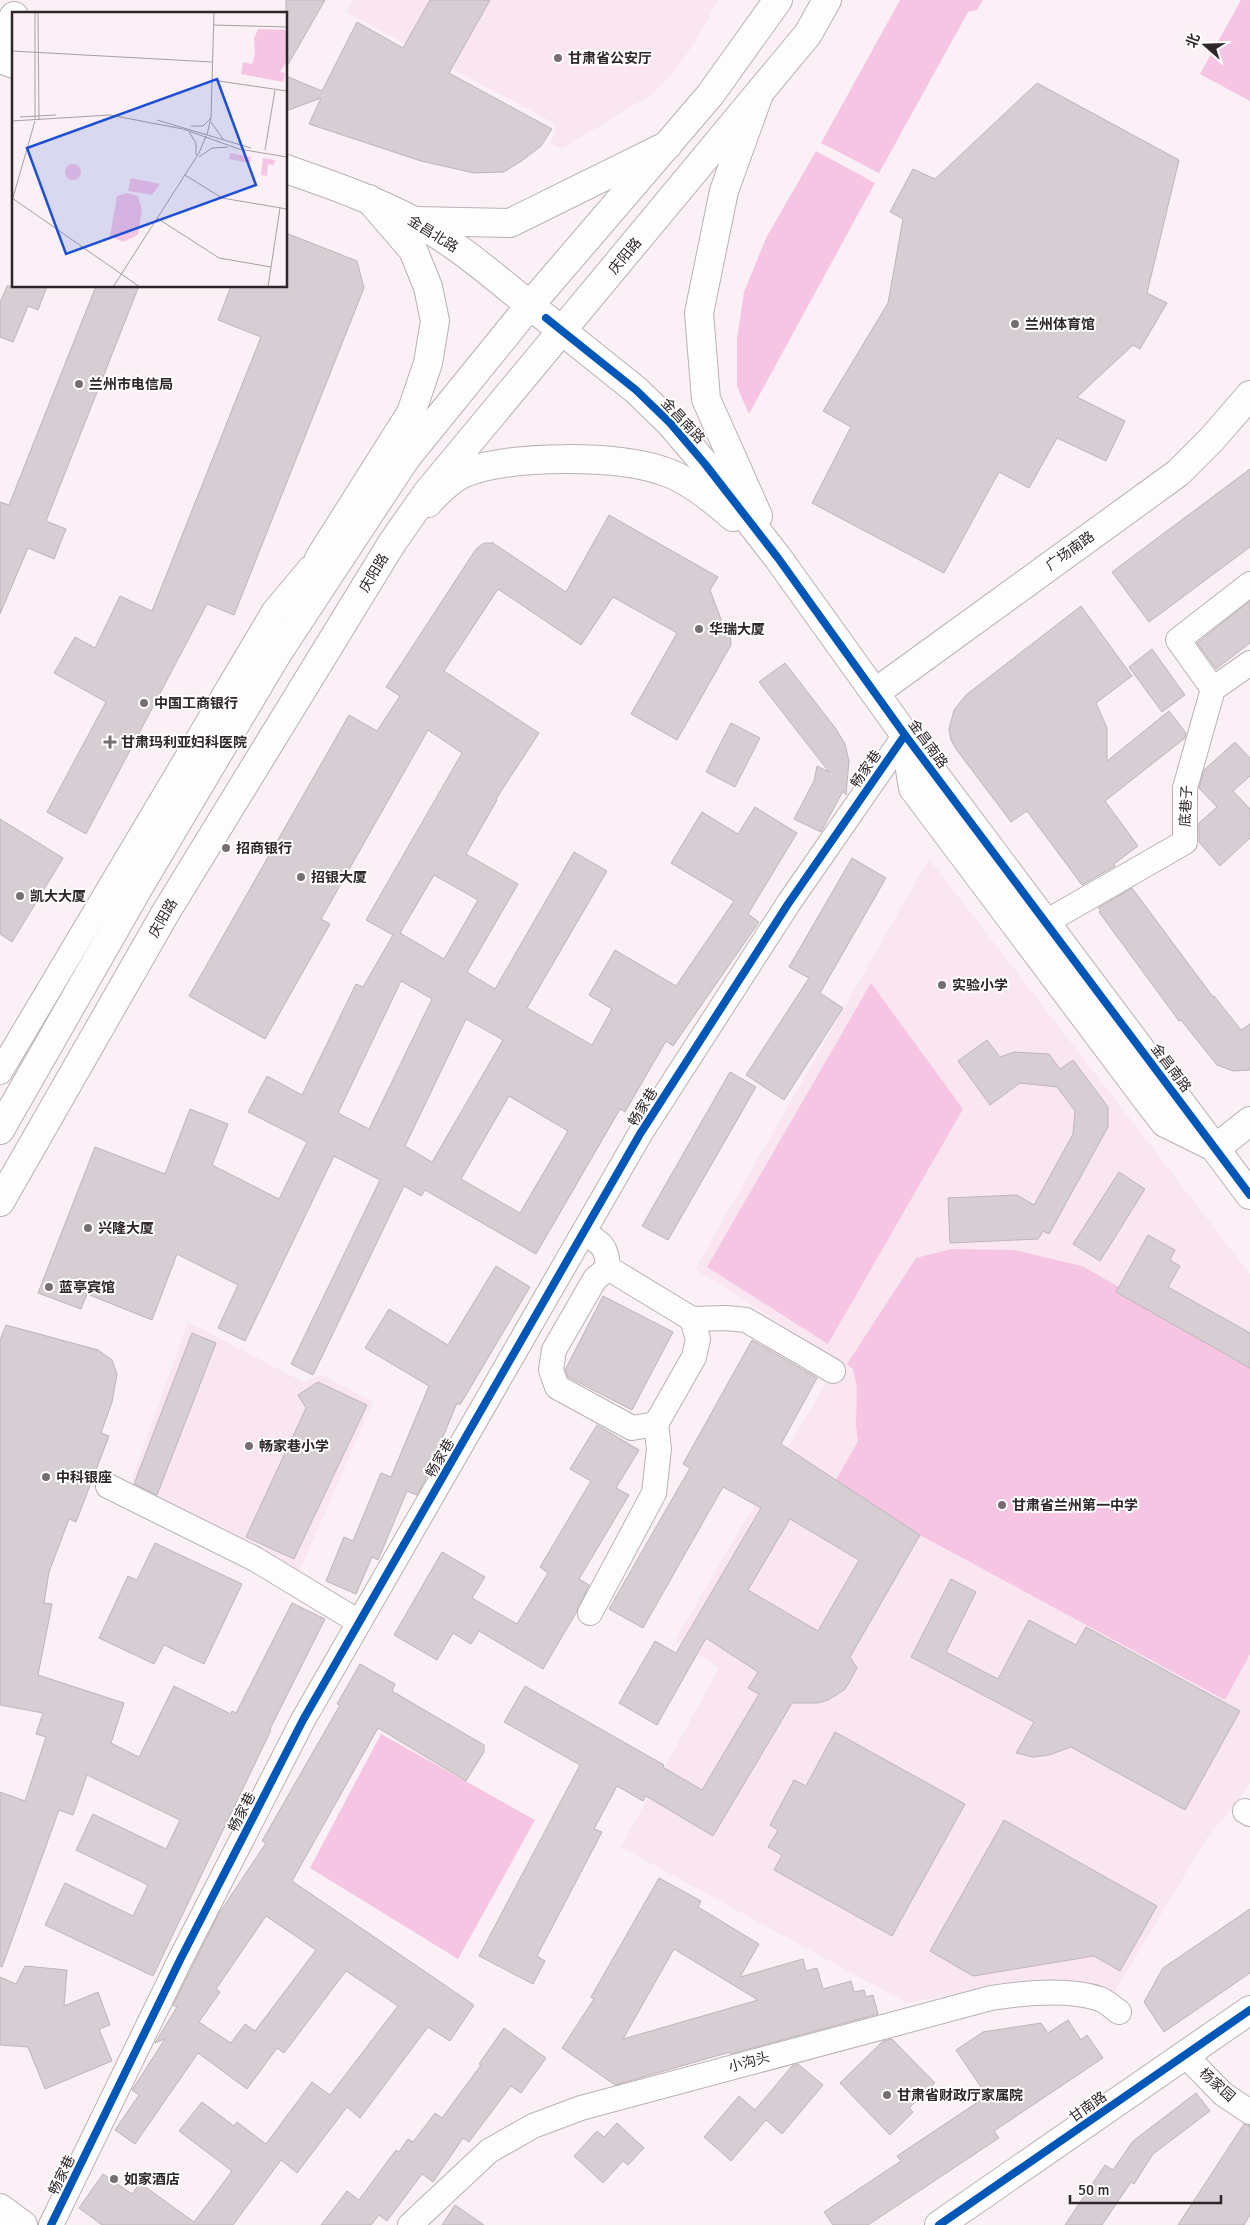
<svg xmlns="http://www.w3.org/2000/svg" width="1250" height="2225" font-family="Signika,'Noto Sans SC',sans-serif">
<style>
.built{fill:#f9e6f1}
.green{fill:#f5c5e3}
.building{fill:#d7ced3;stroke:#bdb5ba;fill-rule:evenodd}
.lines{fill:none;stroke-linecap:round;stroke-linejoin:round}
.minor-casing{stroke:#b9b1b6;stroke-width:26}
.tertiary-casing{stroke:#b9b1b6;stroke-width:30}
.secondary-casing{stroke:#b9b1b6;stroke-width:30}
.primary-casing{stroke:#b9b1b6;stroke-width:30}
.minor{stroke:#fefdfe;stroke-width:24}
.tertiary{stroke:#fefdfe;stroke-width:28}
.secondary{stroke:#fefdfe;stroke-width:28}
.primary{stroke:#fefdfe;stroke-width:28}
.cycleway-casing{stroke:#fff;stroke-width:11}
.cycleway{stroke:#0057b8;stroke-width:8}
.poi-dot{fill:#756d72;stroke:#fff;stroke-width:2}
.labels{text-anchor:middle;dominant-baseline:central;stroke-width:4;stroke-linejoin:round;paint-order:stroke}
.poi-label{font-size:14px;font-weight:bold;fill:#2e262b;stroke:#fff;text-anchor:start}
.street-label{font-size:14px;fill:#2e262b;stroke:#fff}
.inset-road{fill:none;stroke:#a89fa4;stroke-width:1}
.view{fill:#1d4ed8;fill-opacity:0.15;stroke:#1d4ed8;stroke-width:2.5}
.inset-edge{fill:none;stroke:#2e262b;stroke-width:2.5}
</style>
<rect width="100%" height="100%" fill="#faf0f5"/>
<g class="built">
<polygon points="353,0 718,0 695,42 672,75 649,96 563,148 554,146 551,142 556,130 552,122 346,12"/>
<polygon points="929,859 1250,1274 1250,1783 1236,1804 1208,1836 1115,1991 1019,1982 907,2003 621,1847 719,1668 675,1640 839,1361 695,1269"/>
<polygon points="188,1322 303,1382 321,1375 373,1402 299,1572 128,1490"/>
</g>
<g class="green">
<polygon points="900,0 983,0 977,10 968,12 879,173 821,143"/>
<polygon points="1241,0 1250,0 1250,101 1200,74"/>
<polygon points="816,151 875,183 749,414 737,387 737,339 744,292 766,238"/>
<polygon points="871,983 963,1109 828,1344 707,1267"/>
<polygon points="951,1249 1014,1250 1082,1266 1250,1362 1250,1654 1225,1700 920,1535 836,1480 858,1441 856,1425 857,1387 853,1369 847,1364 916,1258"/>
<polygon points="381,1734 535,1820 458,1959 310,1868"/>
</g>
<g class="building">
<polygon points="286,0 325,0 286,68"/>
<polygon points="430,0 490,0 449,73 552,129 541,146 523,160 504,172 474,173 421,161 309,124 321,98 286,111 286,76 322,91 357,22 403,48"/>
<polygon points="1037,83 1179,160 1147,293 1167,303 1140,349 1133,345 1077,397 1125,421 1106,461 1057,438 1029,488 999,472 944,573 812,503 851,427 823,411 888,303 903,219 890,212 913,169 935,179"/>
<polygon points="286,233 357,261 364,288 234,615 207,604 86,834 47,812 106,702 54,673 75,637 95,648 120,596 152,611 261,337 218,320 231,286 286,286"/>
<polygon points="7,286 47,286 38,310 28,306 13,342 0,337 0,303"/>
<polygon points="96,286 139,286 46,521 66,529 54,559 28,548 0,614 0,502 9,505"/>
<polygon points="1250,469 1250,547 1149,622 1112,572"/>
<path d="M 609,515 L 718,577 L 710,590 L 722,622 L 730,632 L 731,645 L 677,740 L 631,714 L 677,633 L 613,597 L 581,645 L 498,589 L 444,671 L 539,733 L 496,799 L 497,800 L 466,854 L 518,884 L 467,972 L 495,989 L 574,852 L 607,871 L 527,1008 L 592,1045 L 612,1009 L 589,995 L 615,950 L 676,986 L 734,901 L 671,863 L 702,812 L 738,834 L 755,807 L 797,833 L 748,914 L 759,922 L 673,1046 L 666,1041 L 625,1112 L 620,1109 L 536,1254 L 425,1190 L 421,1196 L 404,1186 L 313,1375 L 291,1364 L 380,1180 L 334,1156 L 245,1341 L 218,1328 L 238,1285 L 177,1254 L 152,1320 L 87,1294 L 81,1309 L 38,1293 L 95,1147 L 165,1174 L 190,1109 L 228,1124 L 212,1165 L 279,1199 L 307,1142 L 248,1112 L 267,1076 L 302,1095 L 356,984 L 363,987 L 393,935 L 366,920 L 462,753 L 428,730 L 321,919 L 330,924 L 265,1039 L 189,996 L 349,715 L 377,731 L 400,696 L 386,687 L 476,549 L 484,543 L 493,543 L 566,592 ZM 434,875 L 478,900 L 444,959 L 400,933 ZM 401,981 L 432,999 L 369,1129 L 338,1113 ZM 466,1019 L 503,1040 L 432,1162 L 405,1146 ZM 509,1096 L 568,1131 L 520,1213 L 461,1179 Z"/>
<polygon points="1250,601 1250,643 1216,669 1197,643"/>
<polygon points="1081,606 1132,676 1096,703 1107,728 1107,761 1169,711 1186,733 1185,738 1105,801 1138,846 1114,864 1115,866 1082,885 1027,811 1011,822 956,749 951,740 949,729 954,710 966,695"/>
<polygon points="1152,649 1185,695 1162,712 1129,667"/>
<polygon points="785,663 836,729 845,744 849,761 846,795 843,791 821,832 794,819 814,781 817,766 829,772 759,682"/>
<polygon points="731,723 760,738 735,787 706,772"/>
<polygon points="1235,742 1250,758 1250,776 1233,791 1250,809 1250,838 1220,866 1199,842 1199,823 1217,807 1199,788 1204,770"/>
<polygon points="0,819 63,858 12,942 0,934"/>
<polygon points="852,858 886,878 820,993 843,1008 784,1100 746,1075 809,978 789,967"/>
<polygon points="1132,888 1213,997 1214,996 1241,1030 1250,1024 1250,1070 1233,1071 1217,1065 1181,1020 1179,1021 1099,912 1101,911 1098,908"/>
<polygon points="987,1040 1000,1057 1014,1052 1049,1054 1060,1069 1073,1060 1108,1107 1108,1127 1049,1234 1043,1231 1038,1239 950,1243 948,1198 1017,1195 1034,1205 1073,1134 1075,1111 1057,1087 1020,1083 990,1105 958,1061"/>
<polygon points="730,1072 756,1087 668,1240 642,1226"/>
<polygon points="1119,1172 1145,1189 1100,1261 1073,1244"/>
<polygon points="1148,1235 1175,1250 1170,1260 1180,1266 1168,1287 1250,1333 1250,1368 1116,1292"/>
<polygon points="496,1266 530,1287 460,1405 457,1403 425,1480 417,1495 407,1491 378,1560 372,1557 356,1594 326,1581 344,1537 353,1541 381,1473 391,1477 429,1386 365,1348 389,1309 448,1345"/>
<polygon points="603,1296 673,1332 632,1410 568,1377 565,1370"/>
<polygon points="6,1325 98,1350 112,1360 117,1374 112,1402 101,1433 109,1436 76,1522 69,1519 49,1572 44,1603 52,1604 38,1675 124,1703 111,1743 139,1757 174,1686 231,1714 232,1711 236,1713 292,1603 325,1619 270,1729 271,1730 153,1976 45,1925 65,1883 133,1916 148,1885 76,1850 93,1814 166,1849 180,1820 87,1775 73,1815 59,1810 2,1967 0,1966 0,1792 25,1801 46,1737 36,1734 43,1713 0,1705 0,1340"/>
<polygon points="192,1333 216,1343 157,1495 134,1484"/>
<path d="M 752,1340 L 817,1378 L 781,1444 L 920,1535 L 850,1657 L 857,1668 L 849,1683 L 844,1690 L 828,1700 L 818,1703 L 792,1703 L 713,1836 L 646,1796 L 643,1801 L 617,1786 L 594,1829 L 602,1832 L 537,1956 L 545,1961 L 533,1984 L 479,1956 L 580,1765 L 504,1722 L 525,1686 L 664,1765 L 663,1767 L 702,1790 L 759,1694 L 748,1688 L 758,1672 L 706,1638 L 657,1725 L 619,1703 L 655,1641 L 676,1653 L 761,1508 L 723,1487 L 643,1628 L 609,1609 L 690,1468 L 683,1464 ZM 790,1519 L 859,1560 L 818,1631 L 748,1590 Z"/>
<polygon points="318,1382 367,1405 294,1559 246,1537 306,1408 298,1395"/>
<polygon points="597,1425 639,1450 616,1488 629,1495 579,1579 589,1585 576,1613 543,1669 479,1631 471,1644 453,1633 437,1660 394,1635 442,1552 485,1577 472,1598 517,1624 548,1573 540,1567 591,1481 570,1469"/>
<polygon points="155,1543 242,1584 204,1664 164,1645 154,1664 99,1638 128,1576 137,1580"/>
<polygon points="951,1579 976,1592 946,1652 998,1679 1029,1620 1076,1645 1086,1627 1240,1711 1185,1810 1071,1747 1049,1755 1033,1757 1016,1753 1034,1722 911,1657"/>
<path d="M 360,1664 L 395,1684 L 392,1691 L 484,1745 L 484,1752 L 466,1781 L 378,1728 L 292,1881 L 474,2005 L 450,2041 L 428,2027 L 360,2118 L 347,2107 L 297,2173 L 281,2160 L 233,2225 L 102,2225 L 79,2208 L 103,2174 L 132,2194 L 140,2183 L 194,2222 L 232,2171 L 179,2131 L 202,2102 L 234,2126 L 237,2122 L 266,2144 L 312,2082 L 330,2095 L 398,2006 L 346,1971 L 284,2053 L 277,2048 L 247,2089 L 198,2053 L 135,2144 L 115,2130 L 139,2095 L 132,2090 L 165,2039 L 155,2043 L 177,2007 L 173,2005 L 218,1915 L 266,1843 L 262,1841 L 340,1705 L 337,1704 ZM 266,1916 L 316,1950 L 255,2031 L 245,2024 L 231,2043 L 199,2022 L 220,1992 L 216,1989 Z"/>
<polygon points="835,1732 965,1804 892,1936 774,1870 782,1855 768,1847 778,1830 770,1825 794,1780 806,1786"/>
<polygon points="1004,1820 1157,1906 1120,1971 1094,1956 973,1976 930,1951"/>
<path d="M 659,1878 L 701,1901 L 698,1907 L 759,1944 L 740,1977 L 803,1959 L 806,1971 L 817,1968 L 823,1989 L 851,1981 L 854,1992 L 864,1990 L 866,1997 L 873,1995 L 878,2014 L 730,2054 L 730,2052 L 615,2085 L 562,2048 L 594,1999 L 591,1997 ZM 674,1949 L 758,2000 L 623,2039 Z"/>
<polygon points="1250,1909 1250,1973 1164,2032 1144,2002 1163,1968"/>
<polygon points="25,1966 67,1970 64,2006 98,1992 110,2025 99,2029 112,2061 45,2089 28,2047 0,2045 0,1977 16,1984"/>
<polygon points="1068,2020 1081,2040 1087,2035 1103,2058 994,2131 999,2138 868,2225 833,2225 824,2212 901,2161 897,2156 987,2096 956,2050 983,2032 1041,2023 1048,2033"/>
<polygon points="504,2028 546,2058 521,2093 511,2086 469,2142 463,2138 433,2182 422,2174 387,2221 379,2215 371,2225 321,2225 347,2191 359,2200 396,2150 399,2152 408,2139 413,2142 435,2113 442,2118 481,2065 479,2064"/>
<polygon points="892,2039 935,2083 909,2108 913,2112 890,2135 840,2083 883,2041"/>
<polygon points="798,2064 823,2085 782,2134 766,2120 731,2161 704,2137 739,2096 755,2110 792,2066"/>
<polygon points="1196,2093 1210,2111 1153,2154 1134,2184 1131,2182 1102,2225 1065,2225 1105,2165 1113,2170 1133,2141"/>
<polygon points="617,2123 644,2148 628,2165 623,2161 603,2183 574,2156 597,2131 604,2137"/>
<polygon points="1244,2124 1250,2126 1250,2215 1244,2225 1178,2225"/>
<polygon points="455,2205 484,2225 442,2225"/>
</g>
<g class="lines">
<defs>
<g id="minor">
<polyline points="1213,689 1178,640 1250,584"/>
<polyline points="1046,922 1185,842 1185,788 1213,689 1250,663"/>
<polyline points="0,1072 274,611 310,568"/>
<path d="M 584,1233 C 601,1243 607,1246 608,1268 L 692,1319 L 726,1318 L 746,1320 L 833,1371"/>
<polyline points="608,1268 595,1279 554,1350 551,1370 557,1387 632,1428 656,1424 694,1357 698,1339 692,1319"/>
<polyline points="108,1486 255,1559 359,1622"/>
<polyline points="590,1613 654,1493 659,1449 656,1424"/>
<polyline points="1245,1811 1250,1814"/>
<polyline points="1185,2055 1223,2094 1250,2112"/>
<polyline points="51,2225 180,1960 303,1720 640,1134 788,904 905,735"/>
<path d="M 410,2225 L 489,2151 L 533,2126 L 581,2108 L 991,1998 C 1023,1993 1068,1988 1100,1999 C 1106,2001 1113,2008 1119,2012"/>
</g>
<g id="tertiary">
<polyline points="0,43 14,16"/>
<polyline points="546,318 636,390 670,423 705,464 778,558 905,735 1250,1195"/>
<path d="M 428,503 C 438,492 452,477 467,472 C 513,455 616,455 663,471 C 686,478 715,501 733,517"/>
<polyline points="758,516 706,399 699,313 724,191 759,94"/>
<polyline points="876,692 1178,473 1212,439 1250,395"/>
<polyline points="905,739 913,788 1145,1097 1165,1123 1212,1146"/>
<polyline points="1216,1148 1250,1121"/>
<polyline points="0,2208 23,2225"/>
<polyline points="939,2225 1250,2010"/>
</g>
<g id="secondary">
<polyline points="0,59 14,64"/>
<path d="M 286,169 C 329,184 373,199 414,221 C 462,246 503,285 546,318"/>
<polyline points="416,221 510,223 668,145"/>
<polyline points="295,613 320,557 411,413 428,363 435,321 428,287 413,250 369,199"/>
</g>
<g id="primary">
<polyline points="0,1130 140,885 277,654 406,458 530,305 710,95 778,0"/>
<polyline points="0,1202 166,912 392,543 427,493 808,34 827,0"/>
</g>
</defs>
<use href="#minor" class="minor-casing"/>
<use href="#tertiary" class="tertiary-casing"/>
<use href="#secondary" class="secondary-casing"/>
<use href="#primary" class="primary-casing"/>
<use href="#minor" class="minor"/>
<use href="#tertiary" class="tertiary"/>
<use href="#secondary" class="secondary"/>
<use href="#primary" class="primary"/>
<defs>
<g id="cycleway">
<polyline points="546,318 636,390 670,423 705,464 778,558 905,735 1250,1195"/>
<polyline points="51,2225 180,1960 303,1720 640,1134 788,904 905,735"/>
<polyline points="939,2225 1250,2010"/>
</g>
</defs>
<use href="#cycleway" class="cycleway-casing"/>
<use href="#cycleway" class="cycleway"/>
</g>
<g class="poi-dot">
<circle cx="558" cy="58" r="5"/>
<circle cx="1015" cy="324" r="5"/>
<circle cx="79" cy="384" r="5"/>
<circle cx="699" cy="629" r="5"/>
<circle cx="144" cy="703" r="5"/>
<path d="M107.5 734.5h5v5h5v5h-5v5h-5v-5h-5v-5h5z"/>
<circle cx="226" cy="848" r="5"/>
<circle cx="301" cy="877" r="5"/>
<circle cx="20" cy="896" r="5"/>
<circle cx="942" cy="985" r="5"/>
<circle cx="88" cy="1228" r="5"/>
<circle cx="49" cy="1287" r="5"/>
<circle cx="249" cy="1446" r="5"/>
<circle cx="46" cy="1477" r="5"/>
<circle cx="1002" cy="1505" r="5"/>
<circle cx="887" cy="2095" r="5"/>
<circle cx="114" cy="2179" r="5"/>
</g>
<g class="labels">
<g class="poi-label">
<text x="568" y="58">甘肃省公安厅</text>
<text x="1025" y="324">兰州体育馆</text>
<text x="89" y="384">兰州市电信局</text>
<text x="709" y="629">华瑞大厦</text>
<text x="154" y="703">中国工商银行</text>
<text x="121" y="742">甘肃玛利亚妇科医院</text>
<text x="236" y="848">招商银行</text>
<text x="311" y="877">招银大厦</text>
<text x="30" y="896">凯大大厦</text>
<text x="952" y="985">实验小学</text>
<text x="98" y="1228">兴隆大厦</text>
<text x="59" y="1287">蓝亭宾馆</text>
<text x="259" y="1446">畅家巷小学</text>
<text x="56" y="1477">中科银座</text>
<text x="1012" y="1505">甘肃省兰州第一中学</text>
<text x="897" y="2095">甘肃省财政厅家属院</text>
<text x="124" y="2179">如家酒店</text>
</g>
<g class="street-label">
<text transform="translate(433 234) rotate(32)">金昌北路</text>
<text transform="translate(625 256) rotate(-50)">庆阳路</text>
<text transform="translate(683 421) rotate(47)">金昌南路</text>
<text transform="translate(1070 551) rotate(-36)">广场南路</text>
<text transform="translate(374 573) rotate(-59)">庆阳路</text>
<text transform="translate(928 744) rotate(54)">金昌南路</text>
<text transform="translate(866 769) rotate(-55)">畅家巷</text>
<text transform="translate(1186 806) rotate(-87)">底巷子</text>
<text transform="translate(163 918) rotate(-60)">庆阳路</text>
<text transform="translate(1171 1068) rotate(53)">金昌南路</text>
<text transform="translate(643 1107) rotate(-58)">畅家巷</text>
<text transform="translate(440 1458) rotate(-60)">畅家巷</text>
<text transform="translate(242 1812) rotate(-63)">畅家巷</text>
<text transform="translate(749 2062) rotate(-15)">小沟头</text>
<text transform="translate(1217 2085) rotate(42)">杨家园</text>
<text transform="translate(1088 2107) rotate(-35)">甘南路</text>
<text transform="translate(62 2175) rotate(-64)">畅家巷</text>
</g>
</g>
<g transform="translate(12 12)">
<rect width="275" height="275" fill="#faf0f5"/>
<path d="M 246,17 L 275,18 L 275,49 L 268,60 L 273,61 L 271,70 L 229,62 L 231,50 L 240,52 L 243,42 L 242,26 ZM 218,141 L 239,145 L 238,151 L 217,147 ZM 251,146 L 263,148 L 262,153 L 256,152 L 255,164 L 249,163 ZM53 160a8 8 0 1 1 16 0a8 8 0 1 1-16 0ZM 119,166 L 148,172 L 140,183 L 116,179 ZM 115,181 L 126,184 L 130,198 L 126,223 L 111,230 L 98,224 L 105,184 Z" fill="#f5c5e3"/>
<path class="inset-road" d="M 23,0 L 23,107M 26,0 L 27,108M 201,13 L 275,15M 0,39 L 200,50M 200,68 L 275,79M 8,105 L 44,103M 145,108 L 239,136M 0,109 L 98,103 L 171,117 L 227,137 L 275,145M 199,110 L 211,127M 179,114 L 191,114 L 198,107M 177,120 L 184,131 L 184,143M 195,123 L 199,105 L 202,0M 253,138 L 263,78M 187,145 L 200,136 L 216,135M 173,163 L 210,186 L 275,197M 0,186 L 128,275M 0,189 L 23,109M 145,206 L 207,246 L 259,255M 101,275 L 187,141 L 194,124M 256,275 L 268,196"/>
<path class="view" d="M 205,67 L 244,173 L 54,242 L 15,136 Z"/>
<rect width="275" height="275" class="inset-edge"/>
</g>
<g transform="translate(1205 45) rotate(290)" stroke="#ffffff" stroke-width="4" paint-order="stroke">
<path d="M0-4L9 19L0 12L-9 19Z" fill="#2e262b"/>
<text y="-8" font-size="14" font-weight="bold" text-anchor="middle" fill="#2e262b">北</text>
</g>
<path d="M1070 2195v8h151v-8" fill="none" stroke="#2e262b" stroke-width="2.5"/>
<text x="1078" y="2195" font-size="15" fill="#2e262b" stroke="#ffffff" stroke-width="4" paint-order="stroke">50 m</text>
</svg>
